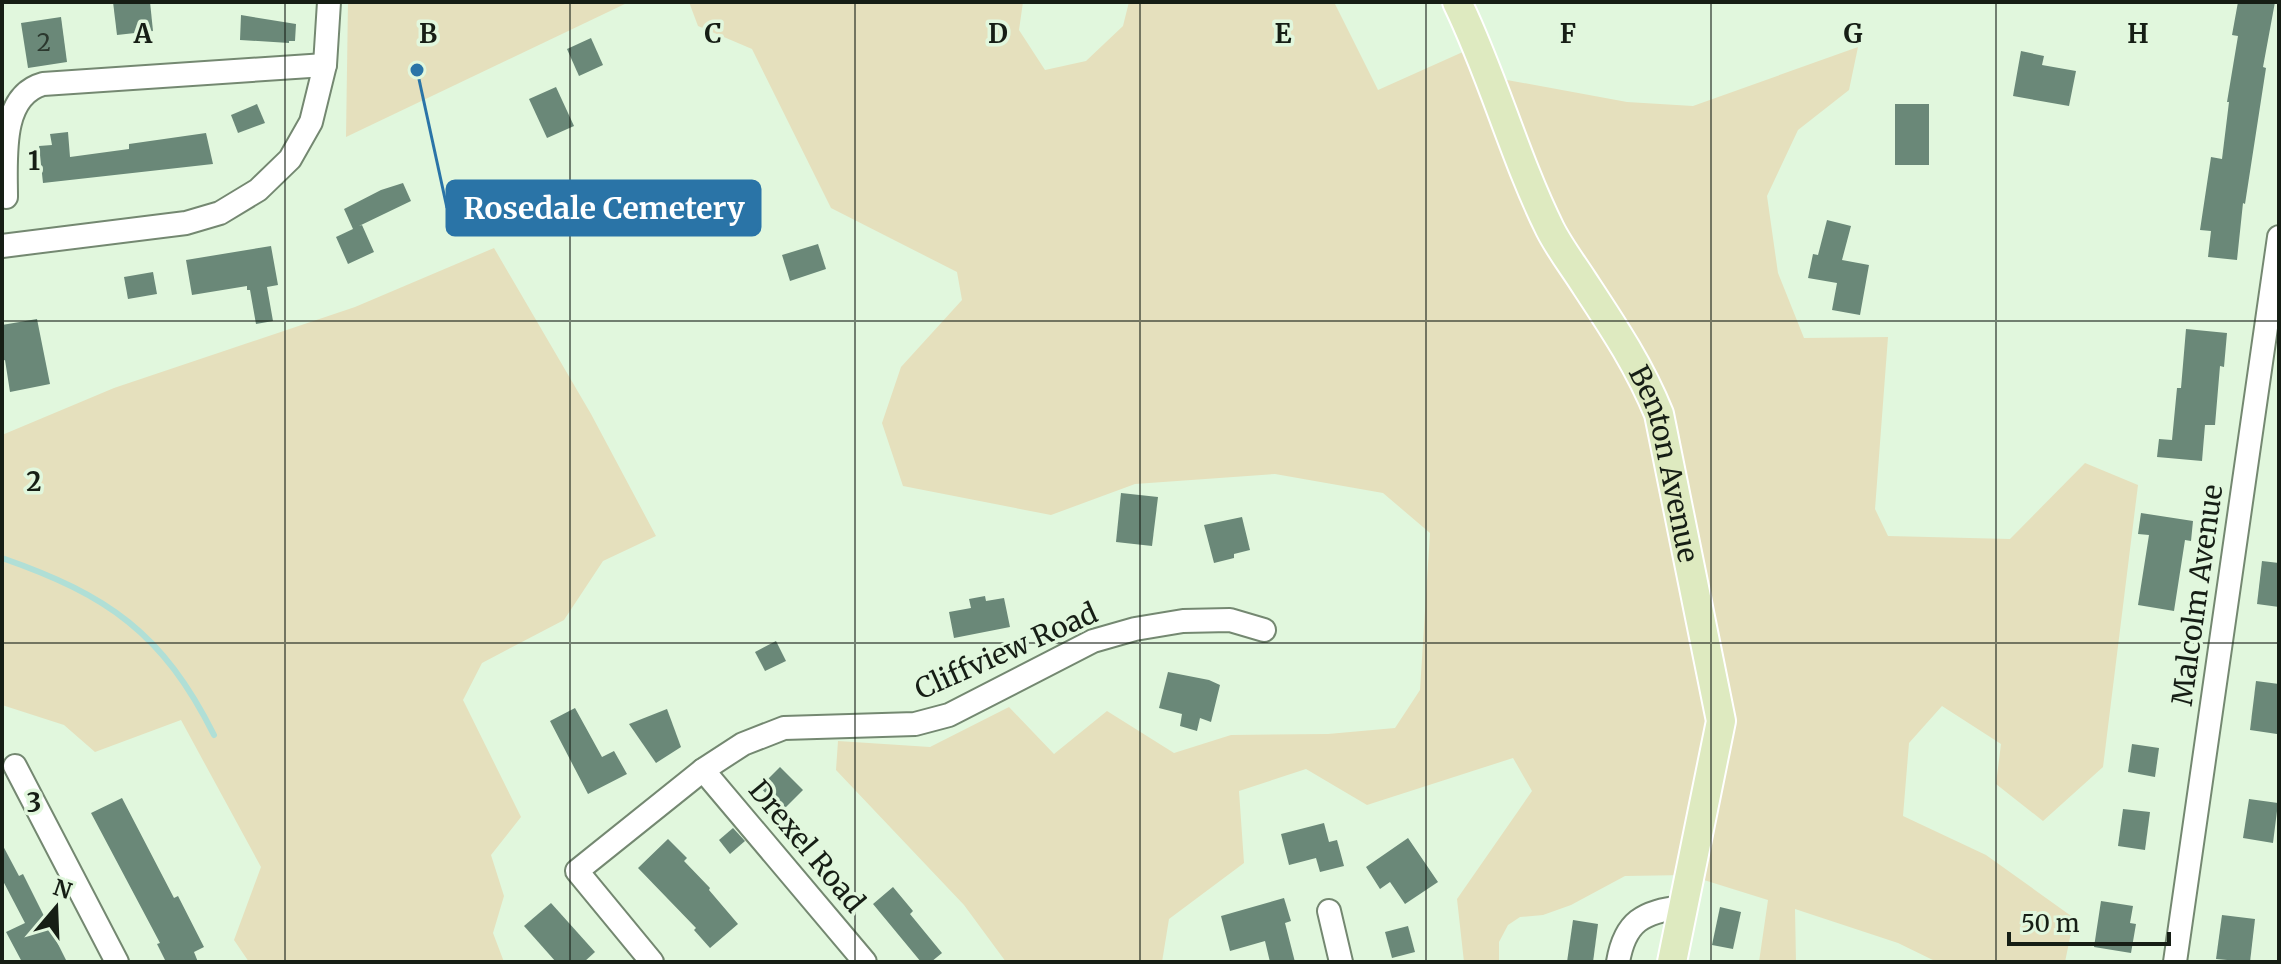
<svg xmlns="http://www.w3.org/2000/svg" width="2281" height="964" font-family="Merriweather,serif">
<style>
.green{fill:#e5e0bd}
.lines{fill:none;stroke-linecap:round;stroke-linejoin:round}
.stream{stroke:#b0dfd6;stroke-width:6}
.building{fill:#6a8878}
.minor-casing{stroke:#748871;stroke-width:26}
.major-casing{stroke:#fff;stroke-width:32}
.minor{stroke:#fff;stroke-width:22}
.major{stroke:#deeac0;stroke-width:28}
.grid{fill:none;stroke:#161e15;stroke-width:2;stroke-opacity:0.55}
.labels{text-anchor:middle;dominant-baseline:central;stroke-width:7;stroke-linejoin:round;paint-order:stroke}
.number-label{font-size:24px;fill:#2b382e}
.street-label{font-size:28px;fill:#161e15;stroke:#e1f7dd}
.grid-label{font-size:26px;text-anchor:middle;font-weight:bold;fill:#161e15;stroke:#e1f7dd;stroke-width:7;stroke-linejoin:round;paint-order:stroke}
.leader{fill:none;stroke:#2a74a7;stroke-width:3}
.callout-dot{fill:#2a74a7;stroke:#e1f7dd;stroke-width:3}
.callout{fill:#2a74a7;stroke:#2a74a7;stroke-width:3}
.callout-label{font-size:30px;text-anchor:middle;font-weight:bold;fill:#fff}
</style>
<rect width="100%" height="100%" fill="#e1f7dd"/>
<g class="green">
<polygon points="348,2 629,2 346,137"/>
<polygon points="689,2 1023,2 1019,30 1045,70 1086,61 1123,26 1129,2 1334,2 1378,90 1465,51 1480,91 1507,80 1627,102 1693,106 1858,47 1849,90 1798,130 1767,196 1778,273 1804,338 1888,337 1875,509 1888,536 2010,539 2085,463 2138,485 2103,767 2043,821 1996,784 2001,744 1942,706 1909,743 1903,816 1986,855 2074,918 2065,962 1937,962 1898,943 1795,909 1796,962 1759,962 1768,900 1688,875 1625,876 1571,905 1543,915 1520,917 1508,925 1499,942 1499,962 1464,962 1457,899 1532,791 1513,758 1367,805 1306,769 1239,791 1244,863 1169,919 1162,962 1006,962 964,905 836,770 838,741 930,747 1009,707 1054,754 1107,711 1174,753 1231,735 1328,734 1395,728 1420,690 1430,533 1383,493 1275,474 1135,484 1051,515 903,486 882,423 901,367 962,300 957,272 831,208 752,49 698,26"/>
<polygon points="494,248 591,414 656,536 603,561 564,620 482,663 463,700 521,817 491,855 504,896 493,933 504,962 249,962 234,940 261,867 181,720 95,752 64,725 2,705 2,435 114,388 355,307"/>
</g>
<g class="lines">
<path class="stream" d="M 2,558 C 108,595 163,633 214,735"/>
</g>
<g class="building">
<polygon points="113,2 150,2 153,31 117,35"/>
<polygon points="2238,2 2275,2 2263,67 2266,68 2245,204 2243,203 2237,260 2208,257 2211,231 2200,230 2211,157 2222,159 2229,102 2227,102 2238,36 2232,35"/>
<polygon points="241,15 296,24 295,41 289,41 289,43 240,40"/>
<polygon points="61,17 67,62 28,68 21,23"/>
<polygon points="591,38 603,65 579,76 567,49"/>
<polygon points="2021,51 2044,56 2042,65 2076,71 2069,106 2013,96"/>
<polygon points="556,87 574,126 547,138 529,99"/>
<polygon points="257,104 265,123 238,133 231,115"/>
<rect x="1895" y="104" width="34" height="61"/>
<polygon points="68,132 70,157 129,149 129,144 206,133 213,164 43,183 39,146 52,145 50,134"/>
<polygon points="403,183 411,201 359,226 362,225 374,252 348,264 336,237 353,229 344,209 381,190"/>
<polygon points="1827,220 1851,226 1842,260 1869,265 1860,315 1832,310 1837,283 1808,278 1813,254 1818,255"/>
<polygon points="818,244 826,269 790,281 782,255"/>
<polygon points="271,246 278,285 267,287 273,321 256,324 250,290 247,290 247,286 192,295 186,260"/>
<polygon points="153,272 157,294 128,299 124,277"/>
<polygon points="37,319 50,384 10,392 5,360 2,361 2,325"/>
<polygon points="2186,329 2227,333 2224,367 2220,366 2215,425 2205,425 2202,461 2157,457 2159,439 2172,440 2177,388 2181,388"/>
<polygon points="1121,493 1158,497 1152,546 1116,542"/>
<polygon points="2141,513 2193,521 2191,541 2185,540 2174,611 2138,605 2149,535 2138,534"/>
<polygon points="1242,517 1250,550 1234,554 1234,558 1214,563 1204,525"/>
<polygon points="2262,561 2279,563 2279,607 2257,604"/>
<polygon points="985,596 986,601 1004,598 1010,627 954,638 949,612 971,608 969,599"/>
<polygon points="776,641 786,661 765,671 755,652"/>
<polygon points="1168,672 1209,680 1220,685 1211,722 1200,718 1197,731 1180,726 1182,714 1159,708"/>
<polygon points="2256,681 2279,684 2277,734 2250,730"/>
<polygon points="575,708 602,757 614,751 627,774 588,794 550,721"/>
<polygon points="667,709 681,747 656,763 629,724"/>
<polygon points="2132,744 2159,748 2155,777 2128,772"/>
<polygon points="780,767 803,790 782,811 760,787"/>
<polygon points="122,798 174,898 178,896 204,947 194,952 198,962 166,962 157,944 160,943 91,813"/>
<polygon points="2249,799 2278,803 2273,843 2243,838"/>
<polygon points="2123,809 2150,812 2145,850 2118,846"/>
<polygon points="1324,823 1329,842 1337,840 1344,866 1320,872 1316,858 1289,865 1281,834"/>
<polygon points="733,828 745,841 730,854 719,840"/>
<polygon points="1408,838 1438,882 1405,904 1390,882 1380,889 1366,867"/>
<polygon points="668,839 687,858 684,861 710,888 709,890 738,924 710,948 694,930 696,928 638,868"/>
<polygon points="2,844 19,876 23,874 67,962 22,962 6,932 25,923 2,879"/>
<polygon points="893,887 913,911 910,914 942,953 931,962 921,962 873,904"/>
<polygon points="1284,898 1291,921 1285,923 1295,962 1270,962 1265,941 1230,951 1221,916"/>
<polygon points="2101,901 2133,906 2130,923 2136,924 2131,953 2094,947"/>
<polygon points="551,903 595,952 584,962 556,962 524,926"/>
<polygon points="1720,907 1741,912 1733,949 1712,945"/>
<polygon points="2222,915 2255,919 2250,962 2216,959"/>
<polygon points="1573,920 1598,924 1593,962 1567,962"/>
<polygon points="1408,926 1415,952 1392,958 1385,932"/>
</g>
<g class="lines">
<defs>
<g id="minor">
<path d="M 6,197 C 6,158 0,96 43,84 L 325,65"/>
<polyline points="2,246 186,223 220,213 258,190 290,159 311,122 325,65 329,2"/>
<polyline points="15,766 117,962"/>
<polyline points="703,770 865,962"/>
<polyline points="1329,911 1341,962"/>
<polyline points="652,962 577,871 703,770 743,744 784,728 915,724 949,715 1093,641 1135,629 1183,621 1230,620 1264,630"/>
<path d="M 1618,962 C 1625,921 1643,912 1682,907"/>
<polyline points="2175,962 2279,237"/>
</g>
<g id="major">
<path id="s1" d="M 1457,2 C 1493,76 1514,156 1550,229 C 1559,247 1572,264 1583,281 C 1612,325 1639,365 1659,414 L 1721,721 L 1672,962"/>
</g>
</defs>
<use href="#minor" class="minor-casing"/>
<use href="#major" class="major-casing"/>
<use href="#minor" class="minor"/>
<use href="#major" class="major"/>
</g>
<path class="grid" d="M 285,2 L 285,962M 570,2 L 570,962M 855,2 L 855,962M 1140,2 L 1140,962M 1426,2 L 1426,962M 1711,2 L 1711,962M 1996,2 L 1996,962M 2,321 L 2279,321M 2,643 L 2279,643"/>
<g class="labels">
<g class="number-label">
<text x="44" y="42">2</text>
</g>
<g class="street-label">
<text stroke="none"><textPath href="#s1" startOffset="510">Benton Avenue</textPath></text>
<text transform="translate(2197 595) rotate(-82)">Malcolm Avenue</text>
<text transform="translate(1006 651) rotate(-24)">Cliffview Road</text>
<text transform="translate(807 846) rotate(50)">Drexel Road</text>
</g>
</g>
<g class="grid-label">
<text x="143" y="43">A</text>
<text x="428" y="43">B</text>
<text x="713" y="43">C</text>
<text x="998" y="43">D</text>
<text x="1283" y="43">E</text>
<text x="1568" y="43">F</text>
<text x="1853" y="43">G</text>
<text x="2138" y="43">H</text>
<text x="34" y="170">1</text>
<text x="34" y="491">2</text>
<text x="34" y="812">3</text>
</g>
<path class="leader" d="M417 70L447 208"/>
<circle class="callout-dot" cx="417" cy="70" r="8"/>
<rect class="callout" x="447" y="181" width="313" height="54" rx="8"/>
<g class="callout-label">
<text x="604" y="219">Rosedale Cemetery</text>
</g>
<rect width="2281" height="964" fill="none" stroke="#161e15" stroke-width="8"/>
<g transform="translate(56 908) rotate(19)" stroke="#e1f7dd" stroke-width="6" paint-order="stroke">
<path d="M0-6L14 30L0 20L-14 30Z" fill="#161e15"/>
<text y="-12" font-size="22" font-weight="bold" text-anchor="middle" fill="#161e15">N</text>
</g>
<path d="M2009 932v12h160v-12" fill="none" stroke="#161e15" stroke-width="4"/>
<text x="2021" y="932" font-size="24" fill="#161e15" stroke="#e1f7dd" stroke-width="6" paint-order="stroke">50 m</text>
</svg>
